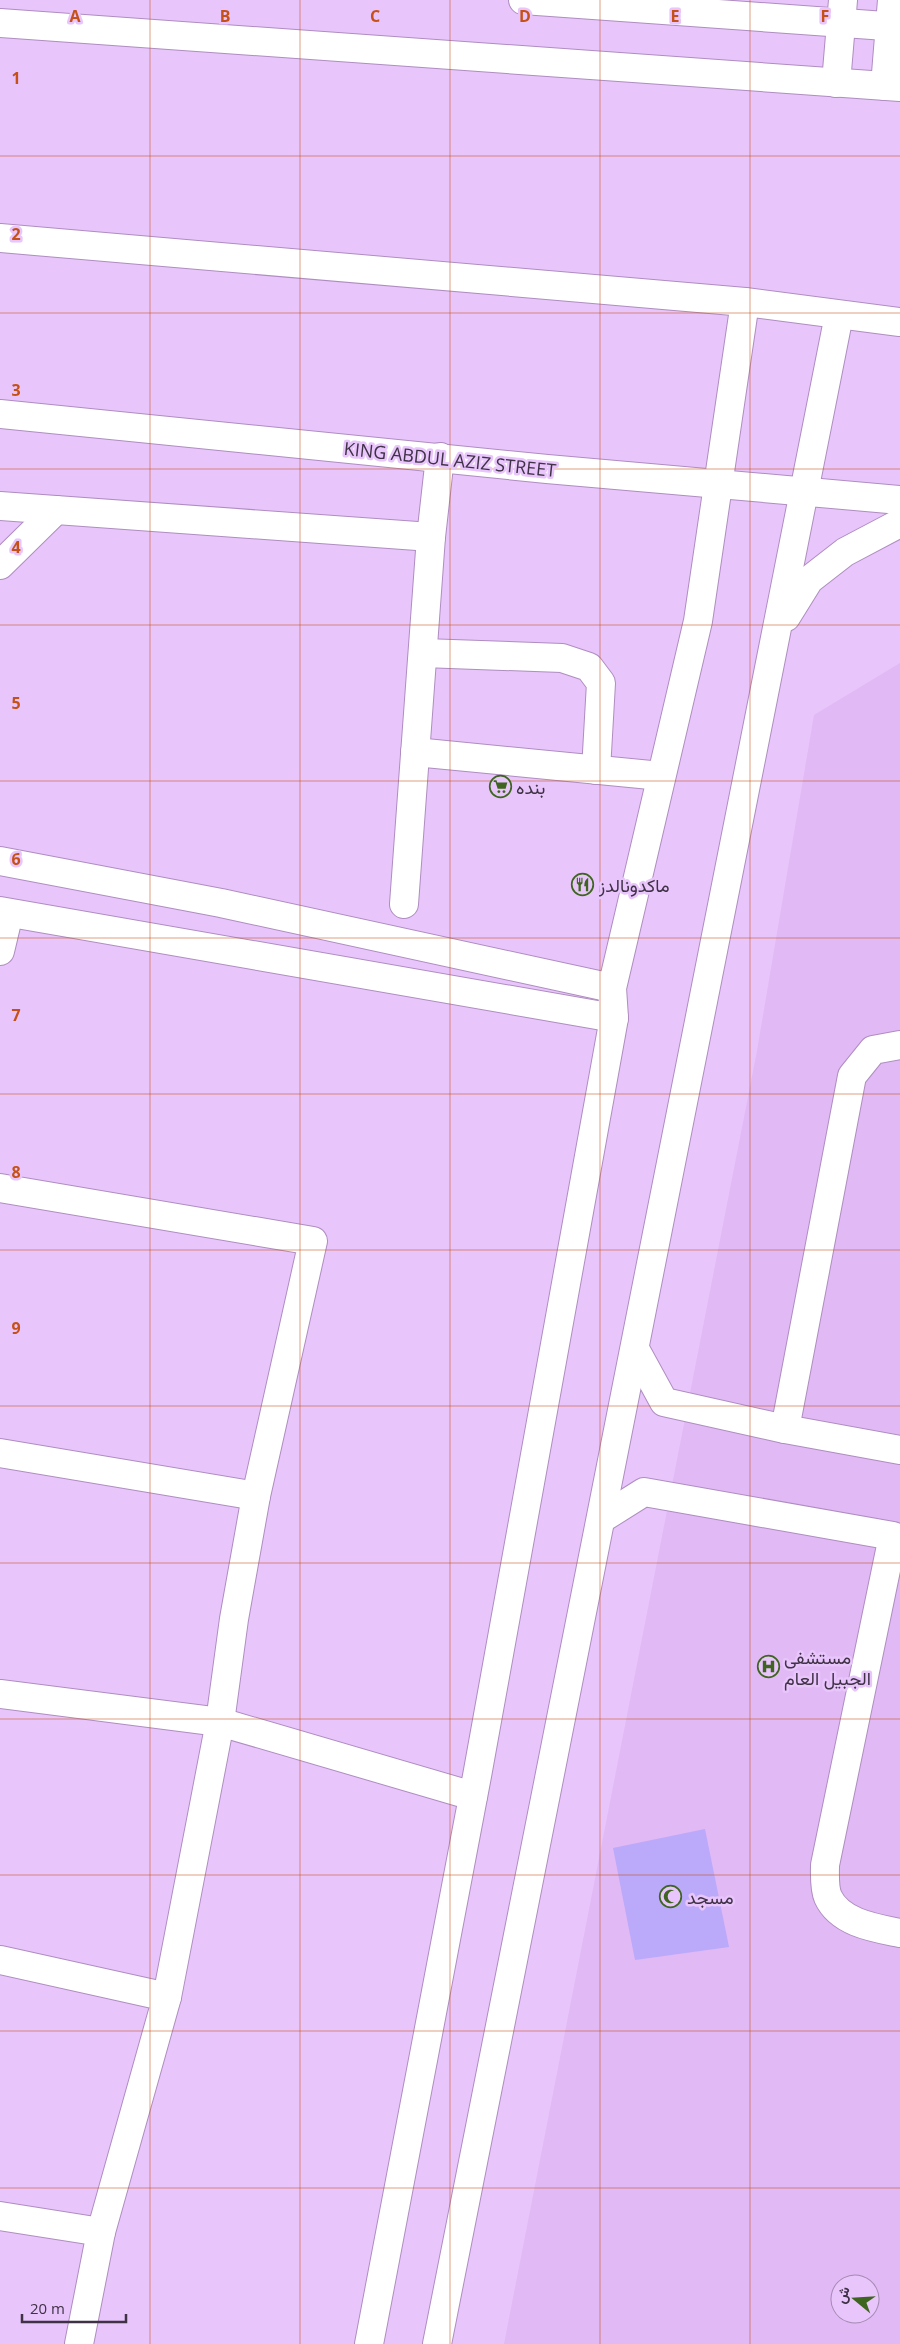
<svg xmlns="http://www.w3.org/2000/svg" width="900" height="2344" font-family="'Open Sans',Vazirmatn,sans-serif">
<style>
.built{fill:#e0b9f5;fill-rule:evenodd}
.building{fill:#bba9fa}
.lines{fill:none;stroke-linecap:round;stroke-linejoin:round}
.minor-casing{stroke:#af8dc0;stroke-width:30}
.major-casing{stroke:#af8dc0;stroke-width:30}
.minor{stroke:#fff;stroke-width:28}
.major{stroke:#fff;stroke-width:28}
.grid{fill:none;stroke:#c65118;stroke-width:1;stroke-opacity:0.55}
.labels{text-anchor:middle;dominant-baseline:central;stroke-width:5;stroke-linejoin:round;paint-order:stroke}
.street-label{font-size:18px;fill:#3f3146;stroke:#e8c5fb}
.poi-label{font-size:18px;fill:#3f3146;stroke:#e8c5fb;text-anchor:start}
.grid-label{font-size:16px;text-anchor:middle;font-weight:bold;fill:#c65118;stroke:#e8c5fb;stroke-width:5;stroke-linejoin:round;paint-order:stroke}
</style>
<rect width="100%" height="100%" fill="#e8c5fb"/>
<path class="built" d="M 900,663 L 900,2344 L 504,2344 L 757,1051 L 814,715 ZM 840,2284 L 870,2284 L 870,2314 L 840,2314 Z"/>
<polygon class="building" points="705,1829 729,1947 635,1960 613,1848"/>
<g class="lines">
<defs>
<g id="minor">
<polyline points="523,0 900,27"/>
<polyline points="0,23 900,87"/>
<polyline points="836,83 843,0"/>
<polyline points="885,86 892,0"/>
<polyline points="0,506 431,537"/>
<polyline points="0,565 56,510"/>
<polyline points="786,617 809,580 845,552 900,523"/>
<polyline points="423,653 562,658 589,667 601,683 596,770"/>
<polyline points="415,752 661,776"/>
<polyline points="0,861 221,903 612,988"/>
<polyline points="404,904 431,537 440,457"/>
<polyline points="0,911 614,1018"/>
<polyline points="0,951 9,913"/>
<polyline points="0,1188 313,1241 256,1496 0,1453"/>
<polyline points="635,1349 664,1402 785,1429 900,1450"/>
<polyline points="785,1429 852,1076 873,1050 900,1045"/>
<path d="M 601,1519 L 644,1492 L 893,1536 L 825,1865 C 825,1874 824,1888 828,1897 C 840,1923 875,1928 900,1933"/>
<polyline points="0,1694 220,1722 473,1796"/>
<polyline points="0,1960 167,1997"/>
<polyline points="0,2216 101,2232"/>
<polyline points="79,2344 101,2232 167,1997 220,1722 234,1619 256,1496"/>
<polyline points="369,2344 477,1776 614,1018 612,988 698,621 745,302"/>
<polyline points="437,2344 839,315"/>
</g>
<g id="major">
<polyline points="0,238 745,302 900,322"/>
<polyline points="0,414 547,469 900,500"/>
</g>
</defs>
<use href="#minor" class="minor-casing"/>
<use href="#major" class="major-casing"/>
<use href="#minor" class="minor"/>
<use href="#major" class="major"/>
</g>
<path class="grid" d="M 150,0 L 150,2344M 300,0 L 300,2344M 450,0 L 450,2344M 600,0 L 600,2344M 750,0 L 750,2344M 0,156 L 900,156M 0,313 L 900,313M 0,469 L 900,469M 0,625 L 900,625M 0,781 L 900,781M 0,938 L 900,938M 0,1094 L 900,1094M 0,1250 L 900,1250M 0,1406 L 900,1406M 0,1563 L 900,1563M 0,1719 L 900,1719M 0,1875 L 900,1875M 0,2031 L 900,2031M 0,2188 L 900,2188"/>
<defs>
<symbol id="supermarket-ring" viewBox="-11 -11 22 22"><circle r="9.5" fill="#e8c5fb" stroke="#3e6520" stroke-width="1.5"/><path d="M-6-5.5h2.5l.6 2H6L4.5 2H-2.5L-4.4-4H-6ZM-1.5 3.2a1.3 1.3 0 1 0 .1 0ZM3 3.2a1.3 1.3 0 1 0 .1 0Z" fill="#3e6520"/></symbol>
<symbol id="restaurant-ring" viewBox="-11 -11 22 22"><circle r="9.5" fill="#e8c5fb" stroke="#3e6520" stroke-width="1.5"/><path d="M-5-6h1v4h1v-4h1v4h1v-4h1v5L-1.5 .5V6h-2V.5L-5-1ZM5-6V6H3V1.5H1.5Q1.5-4 5-6Z" fill="#3e6520"/></symbol>
<symbol id="hospital-ring" viewBox="-11 -11 22 22"><circle r="9.5" fill="#e8c5fb" stroke="#3e6520" stroke-width="1.5"/><path d="M-5-5h3v3.5h4V-5h3V5h-3V1.5h-4V5h-3Z" fill="#3e6520"/></symbol>
<symbol id="mosque-ring" viewBox="-11 -11 22 22"><circle r="9.5" fill="#e8c5fb" stroke="#3e6520" stroke-width="1.5"/><path d="M3.5-4.9A6 6 0 1 0 3.5 4.9A5 5 0 1 1 3.5-4.9Z" fill="#3e6520"/></symbol>
</defs>
<g fill-rule="evenodd">
<use href="#supermarket-ring" x="488" y="774" width="25" height="25"/>
<use href="#restaurant-ring" x="570" y="872" width="25" height="25"/>
<use href="#hospital-ring" x="756" y="1654" width="25" height="25"/>
<use href="#mosque-ring" x="658" y="1884" width="25" height="25"/>
</g>
<g class="labels">
<g class="street-label">
<text transform="translate(450 459) rotate(6)">KING ABDUL AZIZ STREET</text>
</g>
<g class="poi-label">
<text x="516" y="787">بنده</text>
<text x="599" y="885">ماكدونالدز</text>
<text x="784" y="1657">مستشفى<tspan x="784" dy="21">الجبيل العام</tspan></text>
<text x="687" y="1897">مسجد</text>
</g>
</g>
<g class="grid-label">
<text x="75" y="22">A</text>
<text x="225" y="22">B</text>
<text x="375" y="22">C</text>
<text x="525" y="22">D</text>
<text x="675" y="22">E</text>
<text x="825" y="22">F</text>
<text x="16" y="84">1</text>
<text x="16" y="240">2</text>
<text x="16" y="396">3</text>
<text x="16" y="553">4</text>
<text x="16" y="709">5</text>
<text x="16" y="865">6</text>
<text x="16" y="1021">7</text>
<text x="16" y="1178">8</text>
<text x="16" y="1334">9</text>
</g>
<g transform="translate(855 2299) rotate(288)"><circle r="24" fill="#e8c5fb" stroke="#a48ab3"/>
<path d="M0-4L9 19L0 12L-9 19Z" fill="#3e6520"/>
<text y="-8" font-size="14" font-weight="bold" text-anchor="middle" fill="#3f3146">ش</text>
</g>
<path d="M22 2314v8h104v-8" fill="none" stroke="#3f3146" stroke-width="2.5"/>
<text x="30" y="2314" font-size="15" fill="#3f3146" stroke="#e8c5fb" stroke-width="4" paint-order="stroke">20 m</text>
</svg>
